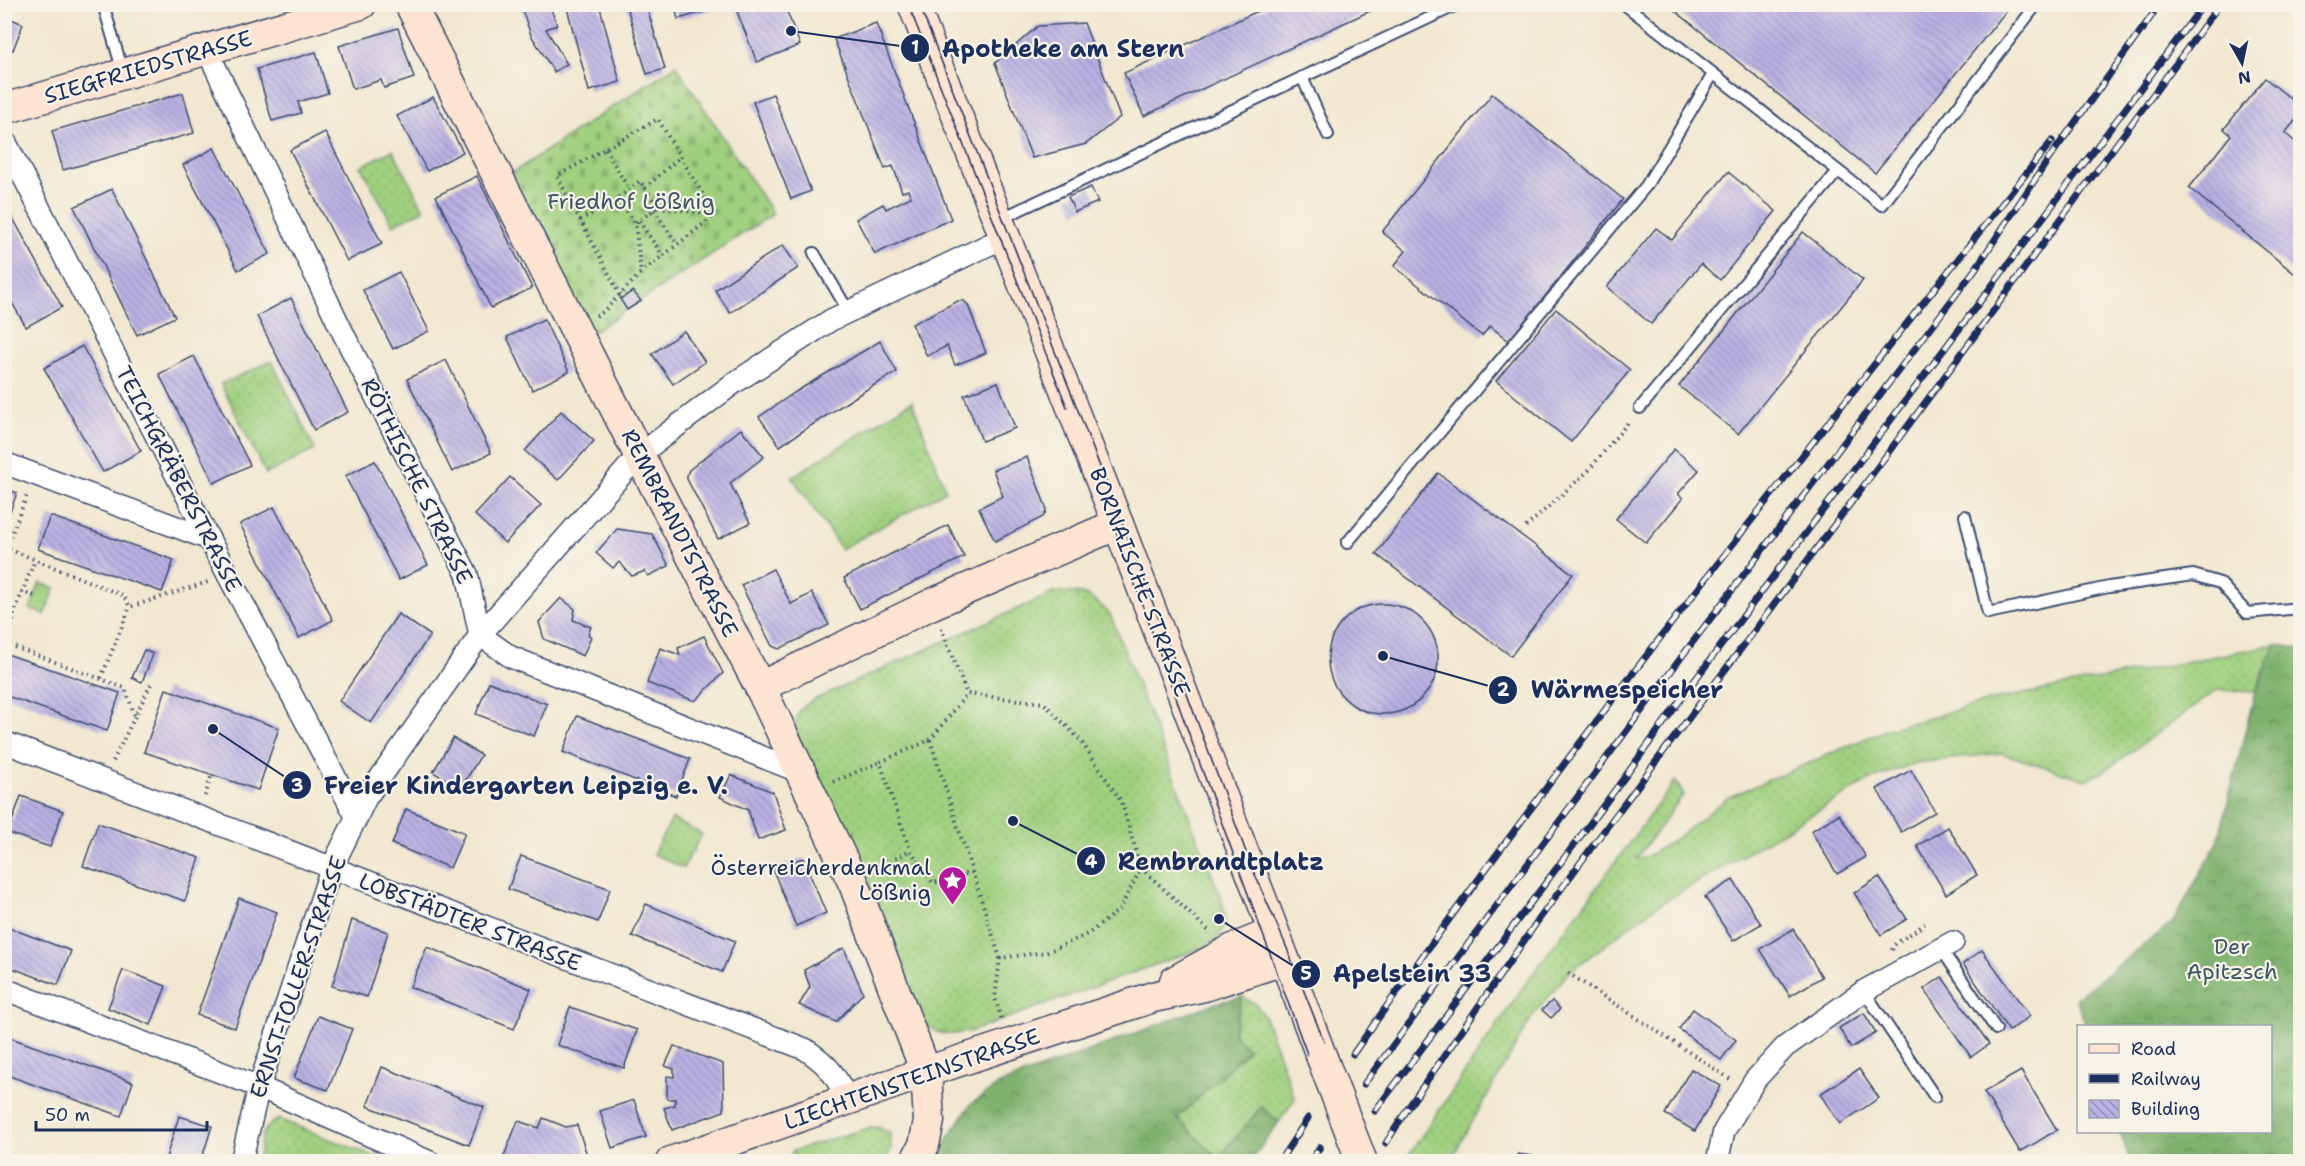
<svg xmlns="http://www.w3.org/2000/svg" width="2305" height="1166" font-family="'Shantell Sans',sans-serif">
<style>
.grass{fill:url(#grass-dots);stroke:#5e806e;stroke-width:1.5}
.forest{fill:url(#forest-crowns);stroke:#4e7066;stroke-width:1.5}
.cemetery{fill:url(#cemetery-stones);stroke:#5e806e;stroke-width:1.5}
.garden{fill:#a0d07f;stroke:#5e806e;stroke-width:1.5}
.building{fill:url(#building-back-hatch)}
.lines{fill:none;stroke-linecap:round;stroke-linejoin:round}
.lane-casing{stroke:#3b4b6f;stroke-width:14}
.street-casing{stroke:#3b4b6f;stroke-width:24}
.secondary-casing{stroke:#3b4b6f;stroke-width:33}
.path{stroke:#3b4b6f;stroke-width:4;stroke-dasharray:1.5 4.5;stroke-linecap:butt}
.lane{stroke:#fff;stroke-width:10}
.street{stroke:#fff;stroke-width:21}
.secondary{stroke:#fde3d1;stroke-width:30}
.tram{stroke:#1b2f5e;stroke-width:1.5}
.rail-casing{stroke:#1b2f5e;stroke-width:7}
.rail{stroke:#f7f3e8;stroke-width:4.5;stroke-dasharray:14;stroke-linecap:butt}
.secondary-bridge-casing{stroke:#3b4b6f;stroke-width:33;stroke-linecap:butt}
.secondary-bridge{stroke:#fde3d1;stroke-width:30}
.labels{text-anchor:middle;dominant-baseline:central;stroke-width:4.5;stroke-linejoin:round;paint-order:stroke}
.street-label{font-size:22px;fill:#1b2f5e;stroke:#f7f3e8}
.park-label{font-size:22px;fill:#3c5766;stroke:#f7f3e8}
.poi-label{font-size:22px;fill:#1b2f5e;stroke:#f7f3e8;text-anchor:end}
.leader{fill:none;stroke:#1b2f5e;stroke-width:2}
.callout-dot{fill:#1b2f5e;stroke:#f7f3e8;stroke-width:2}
.mark-label{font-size:18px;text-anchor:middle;font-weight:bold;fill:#fff}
.callout-label{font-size:24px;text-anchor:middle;font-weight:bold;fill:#1b2f5e;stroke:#f7f3e8;stroke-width:4.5;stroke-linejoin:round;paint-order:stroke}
</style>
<defs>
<pattern id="grass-dots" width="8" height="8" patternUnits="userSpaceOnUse" patternTransform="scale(1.5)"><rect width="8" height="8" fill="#a0d07f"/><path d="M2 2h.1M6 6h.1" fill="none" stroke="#89b370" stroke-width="1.8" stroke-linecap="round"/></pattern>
<pattern id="forest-crowns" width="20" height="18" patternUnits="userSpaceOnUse" patternTransform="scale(1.5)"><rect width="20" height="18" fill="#80b26e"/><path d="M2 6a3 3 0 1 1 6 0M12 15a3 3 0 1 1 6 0" fill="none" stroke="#68915e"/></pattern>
<pattern id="cemetery-stones" width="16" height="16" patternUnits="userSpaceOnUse" patternTransform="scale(1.5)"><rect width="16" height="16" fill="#a0d07f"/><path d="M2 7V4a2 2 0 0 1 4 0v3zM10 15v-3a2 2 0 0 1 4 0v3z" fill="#89b370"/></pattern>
<pattern id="building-back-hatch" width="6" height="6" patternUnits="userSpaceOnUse" patternTransform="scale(1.5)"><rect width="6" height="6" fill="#bab1e3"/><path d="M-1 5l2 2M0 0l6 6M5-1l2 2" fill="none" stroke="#9690bb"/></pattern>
</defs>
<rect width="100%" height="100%" fill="#f7f3e8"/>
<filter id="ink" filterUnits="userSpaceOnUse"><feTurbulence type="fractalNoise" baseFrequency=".0167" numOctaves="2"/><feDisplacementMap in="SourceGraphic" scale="12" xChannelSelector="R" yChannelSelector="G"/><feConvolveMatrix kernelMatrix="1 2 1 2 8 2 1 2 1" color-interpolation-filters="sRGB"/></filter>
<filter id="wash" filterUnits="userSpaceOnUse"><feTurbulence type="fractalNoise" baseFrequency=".008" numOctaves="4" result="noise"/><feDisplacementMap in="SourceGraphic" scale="24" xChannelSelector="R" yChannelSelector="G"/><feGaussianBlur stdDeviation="1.35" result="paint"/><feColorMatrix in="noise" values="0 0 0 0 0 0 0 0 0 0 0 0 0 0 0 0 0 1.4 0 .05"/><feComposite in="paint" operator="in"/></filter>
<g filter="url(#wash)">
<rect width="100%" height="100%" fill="#f2e7d0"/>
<g class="grass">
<polygon points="393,150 424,210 393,225 361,166"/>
<polygon points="272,361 315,450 266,474 221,384"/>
<polygon points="912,401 946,491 841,549 792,477"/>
<path d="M 1055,592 C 1083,592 1090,594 1110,614 L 1222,900 C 1227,925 1228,930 1207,946 L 969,1032 C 945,1035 939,1038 921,1019 L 794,726 L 799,711 L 811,701 Z"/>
<polygon points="2276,644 2255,692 2217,690 2103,772 2086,780 2001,753 1916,763 1870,780 1657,906 1568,973 1532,1017 1450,1161 1404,1162 1523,987 1675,781 1684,794 1636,859 1650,855 1675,839 1729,797 1888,729 1993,700"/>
<polygon points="672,819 702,834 683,868 653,854"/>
<polygon points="1242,997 1256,1004 1265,1017 1295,1099 1279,1122 1261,1108 1218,1159 1176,1118 1248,1050 1233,1033"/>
<path d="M 279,1119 L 286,1122 L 386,1161 L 258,1161 C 262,1141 258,1129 279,1119 Z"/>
<polygon points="877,1127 890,1133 891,1149 885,1161 776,1161 791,1157 792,1151 861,1130"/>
</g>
<g class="forest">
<polygon points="2276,644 2300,649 2300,1161 2130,1161 2120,1132 2270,1132 2270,1026 2086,1026 2076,998 2172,923 2218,842 2255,692"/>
<polygon points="1242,997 1233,1033 1248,1050 1177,1118 1218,1159 1261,1107 1279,1122 1251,1161 937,1161 949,1136 971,1104 1000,1084 1213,1004"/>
</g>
<polygon class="cemetery" points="676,65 773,214 581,340 500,181"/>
<polygon class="garden" points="40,583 55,588 45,615 30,609"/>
<g id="blocks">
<g class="building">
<polygon points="520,4 549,4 557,25 546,29 567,64 554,72 531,35"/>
<polygon points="566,4 599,4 620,82 589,91"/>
<polygon points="626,4 646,4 665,69 647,74"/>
<polygon points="674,4 729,4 729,5 678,19"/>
<polygon points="734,4 784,4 800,45 757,62"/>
<polygon points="1273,4 1385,4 1144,116 1124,73"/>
<polygon points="1667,4 2012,4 1875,173"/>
<polygon points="4,16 23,24 13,50 4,46"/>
<polygon points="876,23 951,219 875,254 856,219 883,204 886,209 911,197 908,190 902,192 893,166 885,169 834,39"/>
<polygon points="1084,23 1120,117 1086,144 1032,158 995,63 1038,26"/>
<polygon points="398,28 414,78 384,88 381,80 353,89 339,46"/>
<polygon points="316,52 328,93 298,102 301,113 272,121 257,69"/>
<polygon points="2265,78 2300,106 2300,115 2285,133 2300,146 2300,278 2189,188 2231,135 2224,129"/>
<polygon points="183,93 194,133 63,170 52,131"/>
<polygon points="773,94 811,191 791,199 753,102"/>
<polygon points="1492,94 1623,199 1509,341 1490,326 1482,336 1394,266 1406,251 1382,232"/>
<polygon points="433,97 463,152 427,171 397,116"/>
<polygon points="325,132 382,244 347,261 290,150"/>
<polygon points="214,148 270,254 238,270 183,165"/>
<polygon points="1728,172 1776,211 1720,280 1701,264 1651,324 1607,287 1656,228 1672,240"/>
<polygon points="477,176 532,288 491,308 436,196"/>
<polygon points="1091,187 1098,202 1075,212 1068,197"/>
<polygon points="112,189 175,317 137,335 74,207"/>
<polygon points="4,202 62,307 26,327 4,289"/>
<polygon points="1803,232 1863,280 1738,434 1679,386"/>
<polygon points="783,245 798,268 730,313 715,290"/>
<polygon points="399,272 429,331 393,349 363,290"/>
<polygon points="633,291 641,301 627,310 620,299"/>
<polygon points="291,298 348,412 314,430 257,316"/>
<polygon points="958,301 964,301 968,305 986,353 955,365 947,346 927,356 912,324"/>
<polygon points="1556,309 1630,370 1571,442 1496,381"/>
<polygon points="544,319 569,372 532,390 507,337"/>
<polygon points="684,331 705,362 673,384 652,354"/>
<polygon points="880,341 897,372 864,391 780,446 759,417 797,391"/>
<polygon points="82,346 141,451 103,472 44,368"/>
<polygon points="194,356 250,465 214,483 159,374"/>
<polygon points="446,360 491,453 452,472 407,379"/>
<polygon points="998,382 1015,428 982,441 964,395"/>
<polygon points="561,411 594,441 558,480 525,451"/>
<polygon points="741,429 764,457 730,483 750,523 718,539 687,479 687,475 689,470"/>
<polygon points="1674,449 1699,470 1678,494 1683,498 1646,543 1616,519"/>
<polygon points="1027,457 1046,507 1046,512 1043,517 995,541 979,508 1003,496 993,470"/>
<polygon points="375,461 428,565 399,580 345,476"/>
<polygon points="1438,473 1573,574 1511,656 1376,554"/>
<polygon points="510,477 541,505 505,543 475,515"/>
<polygon points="4,488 17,493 5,525 4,525"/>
<polygon points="274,507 333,620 299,638 240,524"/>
<polygon points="50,516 174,560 162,592 38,549"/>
<polygon points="948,525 964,557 860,609 844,578"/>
<polygon points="617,529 652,534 669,566 648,576 645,571 632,576 619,562 613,568 596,553"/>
<polygon points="773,569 791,604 812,593 829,625 779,649 772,646 741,585"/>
<polygon points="561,598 575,609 573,620 591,627 588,634 591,637 583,656 544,639 539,622"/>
<circle cx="1383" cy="659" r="55"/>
<polygon points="398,614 430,635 371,723 339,701"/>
<polygon points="704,636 723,673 695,701 647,683 660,648 680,655 678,648"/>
<polygon points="144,650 153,654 142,682 132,678"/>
<polygon points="4,653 120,693 107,731 4,695"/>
<polygon points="489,682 547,704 534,736 476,714"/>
<polygon points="166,689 279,728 258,790 144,752"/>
<polygon points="577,716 690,759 676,796 563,752"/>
<polygon points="453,738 481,755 461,788 433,772"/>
<polygon points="1911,770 1935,812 1901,832 1877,789"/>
<polygon points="731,775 773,792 786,830 758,840 748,810 720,797"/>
<polygon points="21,796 63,811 50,847 8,833"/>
<polygon points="406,809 465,833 450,868 392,844"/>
<polygon points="1839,814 1866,857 1837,874 1811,831"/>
<polygon points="98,823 200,858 185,901 83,866"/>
<polygon points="1948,827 1977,875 1946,894 1917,846"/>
<polygon points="521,856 610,889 598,922 508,889"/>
<polygon points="803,858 826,913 796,926 773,870"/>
<polygon points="1879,877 1907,919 1881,935 1854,893"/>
<polygon points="1733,880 1761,924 1733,941 1705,897"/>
<polygon points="239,898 277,912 235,1028 197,1015"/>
<polygon points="646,904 735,941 722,972 632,936"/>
<polygon points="352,920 388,932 367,997 332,986"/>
<polygon points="4,926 71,951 58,985 4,965"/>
<polygon points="1793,929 1822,977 1790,996 1760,949"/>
<polygon points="427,947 531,989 514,1029 410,987"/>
<polygon points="844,948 863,993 836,1022 799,1005 810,987 804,970"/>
<polygon points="1982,950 2030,1016 2009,1031 1963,964"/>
<polygon points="123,970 166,986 151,1025 108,1008"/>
<polygon points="1942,977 1989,1044 1971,1057 1924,989"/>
<polygon points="1552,1001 1560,1009 1551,1018 1542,1010"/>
<polygon points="570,1007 637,1030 624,1068 557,1045"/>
<polygon points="1693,1009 1736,1040 1721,1060 1679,1029"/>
<polygon points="1864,1013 1876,1033 1851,1048 1839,1028"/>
<polygon points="318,1016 352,1029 328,1090 294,1078"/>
<polygon points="11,1038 133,1082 121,1116 4,1074 4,1057"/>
<polygon points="674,1046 723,1064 724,1111 672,1130 664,1108 675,1105 675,1099 667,1099 667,1076 674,1077 674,1069 665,1066"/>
<polygon points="382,1067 484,1107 469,1145 367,1106"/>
<polygon points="1691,1069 1721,1086 1695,1131 1665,1114"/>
<polygon points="1859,1069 1879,1098 1840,1124 1820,1094"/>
<polygon points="2021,1071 2057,1130 2020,1152 1984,1092"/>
<polygon points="634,1100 646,1137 612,1148 600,1111"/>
<polygon points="179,1116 212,1126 201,1161 165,1161"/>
<polygon points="543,1118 566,1127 577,1125 588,1158 578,1161 514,1161 504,1156 518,1121 539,1128"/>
<polygon points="4,1153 18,1158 17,1161 4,1161"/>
<polygon points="1518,1154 1555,1159 1555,1161 1510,1161 1510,1157 1518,1158"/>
</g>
</g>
</g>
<g filter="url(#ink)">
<use href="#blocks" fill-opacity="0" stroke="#3b4b6f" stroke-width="1.5"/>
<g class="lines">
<defs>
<g id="lane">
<polyline points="103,4 123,72"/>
<polyline points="1624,4 1882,205 2037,4"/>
<polyline points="1302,77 1328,135"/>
<polyline points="1000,219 1459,4"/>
<polyline points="814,253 849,312"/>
<polyline points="1640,408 1838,171"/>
<polyline points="1965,516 1988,613 2109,587 2193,575 2220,583 2247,613 2300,608"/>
<polyline points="1347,543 1646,186 1713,74"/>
<polyline points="1941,949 1996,1029"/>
<polyline points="1864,991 1935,1097"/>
</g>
<g id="street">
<polyline points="207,50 345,337 467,574 480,635 511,657 800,772"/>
<polyline points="4,139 209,539 357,818"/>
<polyline points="4,463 209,539"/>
<path d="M 4,742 L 805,1049 C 829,1065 836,1075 847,1100"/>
<polyline points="4,989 259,1087 430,1162"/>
<polyline points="241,1162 259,1087 331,869 366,798 480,635 639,455 734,383 831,320 1005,237"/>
<polyline points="1717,1162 1724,1131 1755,1080 1785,1047 1864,991 1953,942"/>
</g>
<g id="secondary">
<polyline points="410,4 639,455 760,687 854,884 926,1072 929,1121 924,1145 915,1162"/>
<polyline points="913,4 1118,524 1322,1058"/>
<polyline points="4,109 361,4"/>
<polyline points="760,687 932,604 1118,524"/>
<polyline points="1175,981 1233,949 1273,933"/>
<polyline points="671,1162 926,1072 1153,997 1204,986 1283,960"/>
</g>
</defs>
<use href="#lane" class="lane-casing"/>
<use href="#street" class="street-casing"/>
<use href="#secondary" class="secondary-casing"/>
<g class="path">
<polyline points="605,149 629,189"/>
<polyline points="645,188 680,157"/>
<polyline points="658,207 714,215"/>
<polyline points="654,210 677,244"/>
<polyline points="580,220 618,198"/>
<polyline points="639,221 663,256"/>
<polyline points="620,295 557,176 658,119 715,215 641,273"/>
<polyline points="596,316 603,312 641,273 635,223 618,198 640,181 658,207 635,223"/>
<polyline points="1526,527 1589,470 1630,420"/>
<polyline points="4,547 124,596 130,607 208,582"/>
<polyline points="6,548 28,493"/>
<polyline points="21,592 35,596"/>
<polyline points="941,628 967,694"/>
<polyline points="4,643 125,688 135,716"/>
<polyline points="9,645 14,613 35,560"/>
<polyline points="101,678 130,607"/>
<polyline points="930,740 1000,958 1047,952 1088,934 1120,909 1141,868 1121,801 1081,741 1044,703 967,694 930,740 880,762 910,850 933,883 972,872"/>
<polyline points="113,761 151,684"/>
<polyline points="833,782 880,762"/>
<polyline points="205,796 212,774"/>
<polyline points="1141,868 1211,933"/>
<polyline points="875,871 910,850"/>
<polyline points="1892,950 1894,945 1925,924"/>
<polyline points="1000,958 995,998 1002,1021"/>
<polyline points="1568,973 1730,1079"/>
</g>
<use href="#lane" class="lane"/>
<use href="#street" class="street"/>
<use href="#secondary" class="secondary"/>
<g class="tram">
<polyline points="908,4 1067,407"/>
<polyline points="919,4 1142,574 1252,868 1284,941 1372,1162"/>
<polyline points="1116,532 1197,756 1347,1162"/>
</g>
<defs>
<g id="rail">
<path d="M 1353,1054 C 1573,740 1813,441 2052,141"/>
<polyline points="1364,1084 1686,651 1976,268 2048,160 2153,14"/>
<polyline points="1375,1111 1624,778 1689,688 2204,4"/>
<polyline points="1386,1143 1410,1105 1537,922 1597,840 1862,488 2220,4"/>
<polyline points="1279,1162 1308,1118"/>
<polyline points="1310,1162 1320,1147"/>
</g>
</defs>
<use href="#rail" class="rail-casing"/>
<use href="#rail" class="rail"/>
<defs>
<polyline id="secondary-bridge" points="1322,1058 1362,1162"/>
</defs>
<use href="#secondary-bridge" class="secondary-bridge-casing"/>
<use href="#secondary-bridge" class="secondary-bridge"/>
</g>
</g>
<defs>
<symbol id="sight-pin" viewBox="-11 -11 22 30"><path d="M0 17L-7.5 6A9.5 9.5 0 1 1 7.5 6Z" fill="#b5179e" stroke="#f7f3e8"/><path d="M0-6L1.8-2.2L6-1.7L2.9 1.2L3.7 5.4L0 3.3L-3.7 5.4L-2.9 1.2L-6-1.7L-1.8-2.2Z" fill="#fff"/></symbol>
</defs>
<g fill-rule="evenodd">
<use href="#sight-pin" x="936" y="864" width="33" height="45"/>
</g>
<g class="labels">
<g class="street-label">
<text transform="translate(148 67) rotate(-16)">SIEGFRIEDSTRASSE</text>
<text transform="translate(179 479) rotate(63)">TEICHGRÄBERSTRASSE</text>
<text transform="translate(417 481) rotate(64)">RÖTHISCHE STRASSE</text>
<text transform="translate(680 533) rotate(63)">REMBRANDTSTRASSE</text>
<text transform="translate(1140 582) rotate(69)">BORNAISCHE STRASSE</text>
<text transform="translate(470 922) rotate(21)">LOBSTÄDTER STRASSE</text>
<text transform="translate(298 977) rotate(-71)">ERNST-TOLLER-STRASSE</text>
<text transform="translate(912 1079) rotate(-19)">LIECHTENSTEINSTRASSE</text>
</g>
<g class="park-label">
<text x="631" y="201">Friedhof Lößnig</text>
<text x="2232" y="946">Der<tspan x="2232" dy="25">Apitzsch</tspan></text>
</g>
<g class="poi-label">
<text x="931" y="867">Österreicherdenkmal<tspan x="931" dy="25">Lößnig</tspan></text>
</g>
</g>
<path class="leader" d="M791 31L915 48M1383 656L1503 690M213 729L297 785M1013 821L1091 861M1219 919L1306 974"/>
<g class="callout-dot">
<circle cx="791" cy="31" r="6"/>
<circle cx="1383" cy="656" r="6"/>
<circle cx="213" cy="729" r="6"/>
<circle cx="1013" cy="821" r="6"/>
<circle cx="1219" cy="919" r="6"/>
<circle cx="915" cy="48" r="15"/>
<circle cx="1503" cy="690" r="15"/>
<circle cx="297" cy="785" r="15"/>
<circle cx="1091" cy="861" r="15"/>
<circle cx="1306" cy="974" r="15"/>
</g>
<g class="mark-label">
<text x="915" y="54">1</text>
<text x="1503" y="696">2</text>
<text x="297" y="792">3</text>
<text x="1091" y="868">4</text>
<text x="1306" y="980">5</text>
</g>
<g class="callout-label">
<text x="1063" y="57">Apotheke am Stern</text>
<text x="1627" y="698">Wärmespeicher</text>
<text x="526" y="794">Freier Kindergarten Leipzig e. V.</text>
<text x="1221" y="870">Rembrandtplatz</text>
<text x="1412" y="982">Apelstein 33</text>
</g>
<rect width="2305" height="1166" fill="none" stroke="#f7f3e8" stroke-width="24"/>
<rect x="2077" y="1025" width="195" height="108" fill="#f7f3e8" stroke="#9fa5b1" stroke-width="1.5"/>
<rect x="2089" y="1044" width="30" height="9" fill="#fde3d1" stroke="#9fa5b1" stroke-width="1.5"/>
<text x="2131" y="1055" font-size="18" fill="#1b2f5e">Road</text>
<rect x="2089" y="1074" width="30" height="9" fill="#1b2f5e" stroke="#9fa5b1" stroke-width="1.5"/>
<text x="2131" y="1085" font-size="18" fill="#1b2f5e">Railway</text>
<rect x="2089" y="1100" width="30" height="18" fill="url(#building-back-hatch)" stroke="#9fa5b1" stroke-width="1.5"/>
<text x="2131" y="1115" font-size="18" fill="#1b2f5e">Building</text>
<g transform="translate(2242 63) rotate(171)" stroke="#f7f3e8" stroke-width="4.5" paint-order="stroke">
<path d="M0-4.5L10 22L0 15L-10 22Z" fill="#1b2f5e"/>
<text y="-9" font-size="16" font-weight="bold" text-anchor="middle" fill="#1b2f5e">N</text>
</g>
<path d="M36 1121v9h171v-9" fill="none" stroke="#1b2f5e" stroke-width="3"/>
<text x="45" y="1121" font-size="18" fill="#1b2f5e" stroke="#f7f3e8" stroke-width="4.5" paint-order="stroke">50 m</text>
</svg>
